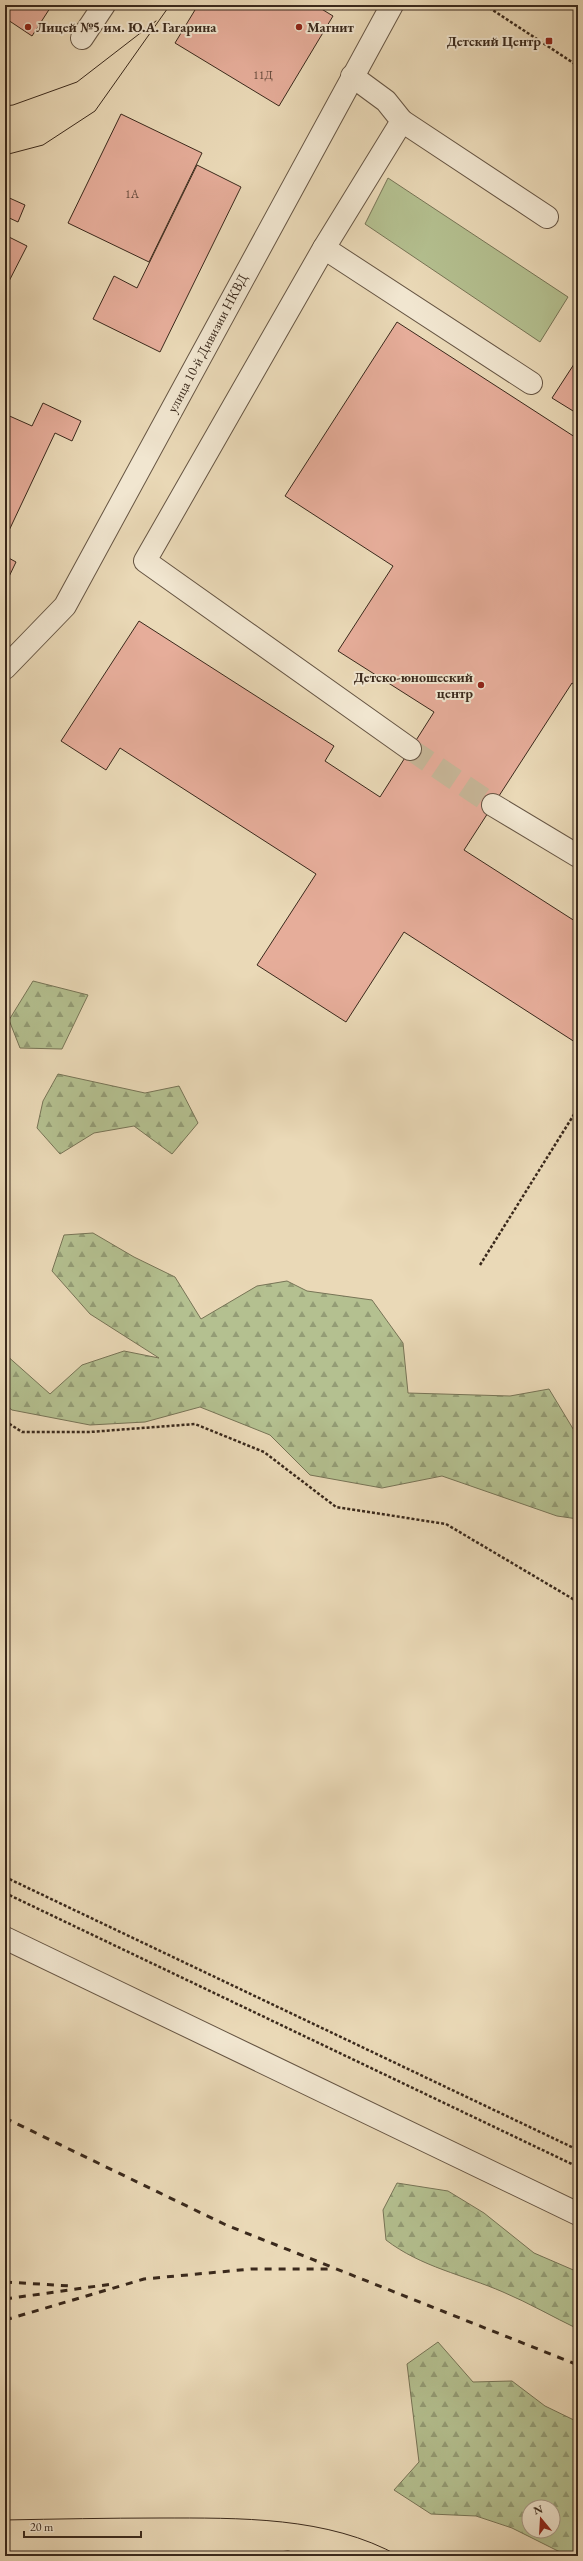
<svg xmlns="http://www.w3.org/2000/svg" width="583" height="2561" font-family="'EB Garamond',serif">
<style>
.grass{fill:#b4c090;stroke:#777456}
.forest{fill:url(#forest-firs);stroke:#777456;fill-rule:evenodd}
.building{fill:#e6ad9a;stroke:#3a291c}
.lines{fill:none;stroke-linecap:round;stroke-linejoin:round}
.minor-tunnel{stroke:#c7b698;stroke-width:22;stroke-dasharray:22 11;stroke-linecap:butt}
.minor-casing{stroke:#665543;stroke-width:24}
.path{stroke:#3a291c;stroke-width:2.5;stroke-dasharray:3 2;stroke-linecap:butt}
.minor{stroke:#f1e6d0;stroke-width:22}
.tram{stroke:#3a291c;stroke-width:1}
.rail{stroke:#3a291c;stroke-width:3;stroke-dasharray:7 7;stroke-linecap:butt}
.poi-dot{fill:#8f2418;stroke:#f1e6d0;stroke-width:1.5}
.labels{text-anchor:middle;dominant-baseline:central;stroke-width:4;stroke-linejoin:round;paint-order:stroke}
.number-label{font-size:12px;fill:#654a3c}
.poi-label{font-size:14px;font-weight:bold;fill:#3a291c;stroke:#f1e6d0;text-anchor:start}
.street-label{font-size:14px;fill:#3a291c;stroke:#f1e6d0}
</style>
<defs>
<pattern id="forest-firs" width="22" height="20" patternUnits="userSpaceOnUse"><rect width="22" height="20" fill="#b4c090"/><path d="M5 1l3.5 6h-7zM16 11l3.5 6h-7z" fill="#939c75"/></pattern>
</defs>
<rect width="100%" height="100%" fill="#ead9b7"/>
<filter id="stains"><feTurbulence type="fractalNoise" baseFrequency=".005" numOctaves="4"/><feColorMatrix values="0 0 0 0 .2 0 0 0 0 .09 0 0 0 0 .02 0 0 0 .5 -.17"/></filter>
<radialGradient id="worn" r=".72"><stop offset=".6" stop-color="#630" stop-opacity="0"/><stop offset="1" stop-color="#630" stop-opacity=".3"/></radialGradient>
<polygon class="grass" points="388,178 568,297 540,342 365,224"/>
<g class="forest">
<polygon points="33,981 88,995 62,1049 20,1048 9,1020"/>
<polygon points="58,1074 145,1093 179,1086 198,1123 172,1154 134,1126 94,1133 60,1154 37,1128 43,1101"/>
<polygon points="93,1233 134,1257 175,1277 201,1319 257,1286 287,1281 307,1291 372,1300 403,1343 408,1393 510,1396 549,1389 578,1437 578,1519 557,1516 442,1476 382,1488 310,1475 270,1435 200,1407 145,1422 90,1425 12,1410 5,1405 5,1354 50,1394 82,1365 124,1351 159,1358 90,1314 52,1271 64,1235"/>
<path d="M 397,2183 L 448,2191 L 484,2213 L 534,2253 L 578,2272 L 578,2329 C 553,2317 529,2303 503,2292 C 464,2275 421,2267 386,2240 L 383,2210 Z"/>
<path d="M 438,2342 L 473,2382 L 512,2381 L 545,2406 L 578,2422 L 578,2556 L 568,2556 L 512,2528 L 476,2516 L 431,2514 L 394,2490 L 419,2462 L 407,2364 ZM 529,2507 L 553,2507 L 553,2531 L 529,2531 Z"/>
</g>
<g class="building">
<polygon points="5,5 52,5 32,36 5,18"/>
<polygon points="198,5 315,5 333,16 279,106 175,43"/>
<polygon points="121,114 202,153 149,262 68,223"/>
<polygon points="197,165 241,187 160,352 93,319 114,276 137,288"/>
<polygon points="5,196 25,205 18,222 5,216"/>
<polygon points="5,235 27,246 5,289"/>
<polygon points="397,322 578,439 578,687 572,683 464,850 578,923 578,1044 404,932 346,1022 257,965 316,874 120,748 106,770 61,741 139,621 334,746 325,761 380,797 434,712 338,651 393,566 285,496"/>
<polygon points="578,358 578,414 552,398"/>
<polygon points="43,403 81,421 72,441 55,433 5,539 5,414 32,426"/>
<polygon points="5,556 16,562 5,585"/>
</g>
<g class="lines">
<polyline class="minor-tunnel" points="410,749 493,805"/>
<defs>
<g id="minor">
<polyline points="82,38 104,5"/>
<polyline points="352,76 386,101 402,121 324,248 145,561 410,749"/>
<polyline points="402,121 547,217"/>
<polyline points="324,248 531,383"/>
<polyline points="5,668 65,606 392,5"/>
<polyline points="493,805 578,856"/>
<polyline points="5,1938 578,2214"/>
</g>
</defs>
<use href="#minor" class="minor-casing"/>
<g class="path">
<polyline points="485,5 578,66"/>
<polyline points="480,1265 578,1108"/>
<polyline points="5,1421 22,1432 90,1432 195,1424 264,1452 336,1507 446,1524 578,1602"/>
<polyline points="5,1877 578,2150"/>
<polyline points="5,1893 578,2167"/>
</g>
<use href="#minor" class="minor"/>
<g class="tram">
<polyline points="5,106 13,105 77,82 156,21"/>
<polyline points="5,155 43,145 95,111 170,5"/>
<path d="M 5,2520 C 57,2519 108,2518 159,2518 C 239,2518 328,2516 399,2556"/>
<polyline points="239,2556 288,2551 312,2556"/>
</g>
<g class="rail">
<polyline points="5,2118 226,2225 578,2365"/>
<polyline points="5,2282 71,2286"/>
<polyline points="5,2299 112,2284"/>
<polyline points="5,2320 144,2279 251,2269 331,2269"/>
</g>
</g>
<g class="poi-dot">
<circle cx="28" cy="27" r="4"/>
<circle cx="299" cy="27" r="4"/>
<rect x="545" y="37" width="8" height="8" rx="2"/>
<circle cx="481" cy="685" r="4"/>
</g>
<g class="labels">
<g class="number-label">
<text x="263" y="75">11Д</text>
<text x="132" y="194">1А</text>
</g>
<g class="poi-label">
<text x="36" y="27">Лицей №5 им. Ю.А. Гагарина</text>
<text x="307" y="27">Магнит</text>
<text x="541" y="41" text-anchor="end">Детский Центр</text>
<text x="473" y="677" text-anchor="end">Детско-юношеский<tspan x="473" dy="16">центр</tspan></text>
</g>
<g class="street-label">
<text transform="translate(207 343) rotate(-62)">улица 10-й Дивизии НКВД</text>
</g>
</g>
<rect width="583" height="2561" fill="none" stroke="#ead9b7" stroke-width="20"/>
<rect x="6" y="6" width="571" height="2549" fill="none" stroke="#3a291c" stroke-width="2"/>
<rect x="10" y="10" width="563" height="2541" fill="none" stroke="#3a291c"/>
<g transform="translate(541 2519) rotate(342)"><circle r="19" fill="#f1e6d0" stroke="#a89a88"/>
<path d="M0-3L7 15L0 10L-7 15Z" fill="#8f2418"/>
<text y="-6" font-size="11" font-weight="bold" text-anchor="middle" fill="#3a291c">N</text>
</g>
<path d="M24 2531v6h117v-6" fill="none" stroke="#3a291c" stroke-width="2"/>
<text x="30" y="2531" font-size="12" fill="#3a291c" stroke="#f1e6d0" stroke-width="3" paint-order="stroke">20 m</text>
<rect width="100%" height="100%" filter="url(#stains)"/>
<rect width="100%" height="100%" fill="url(#worn)"/>
</svg>
